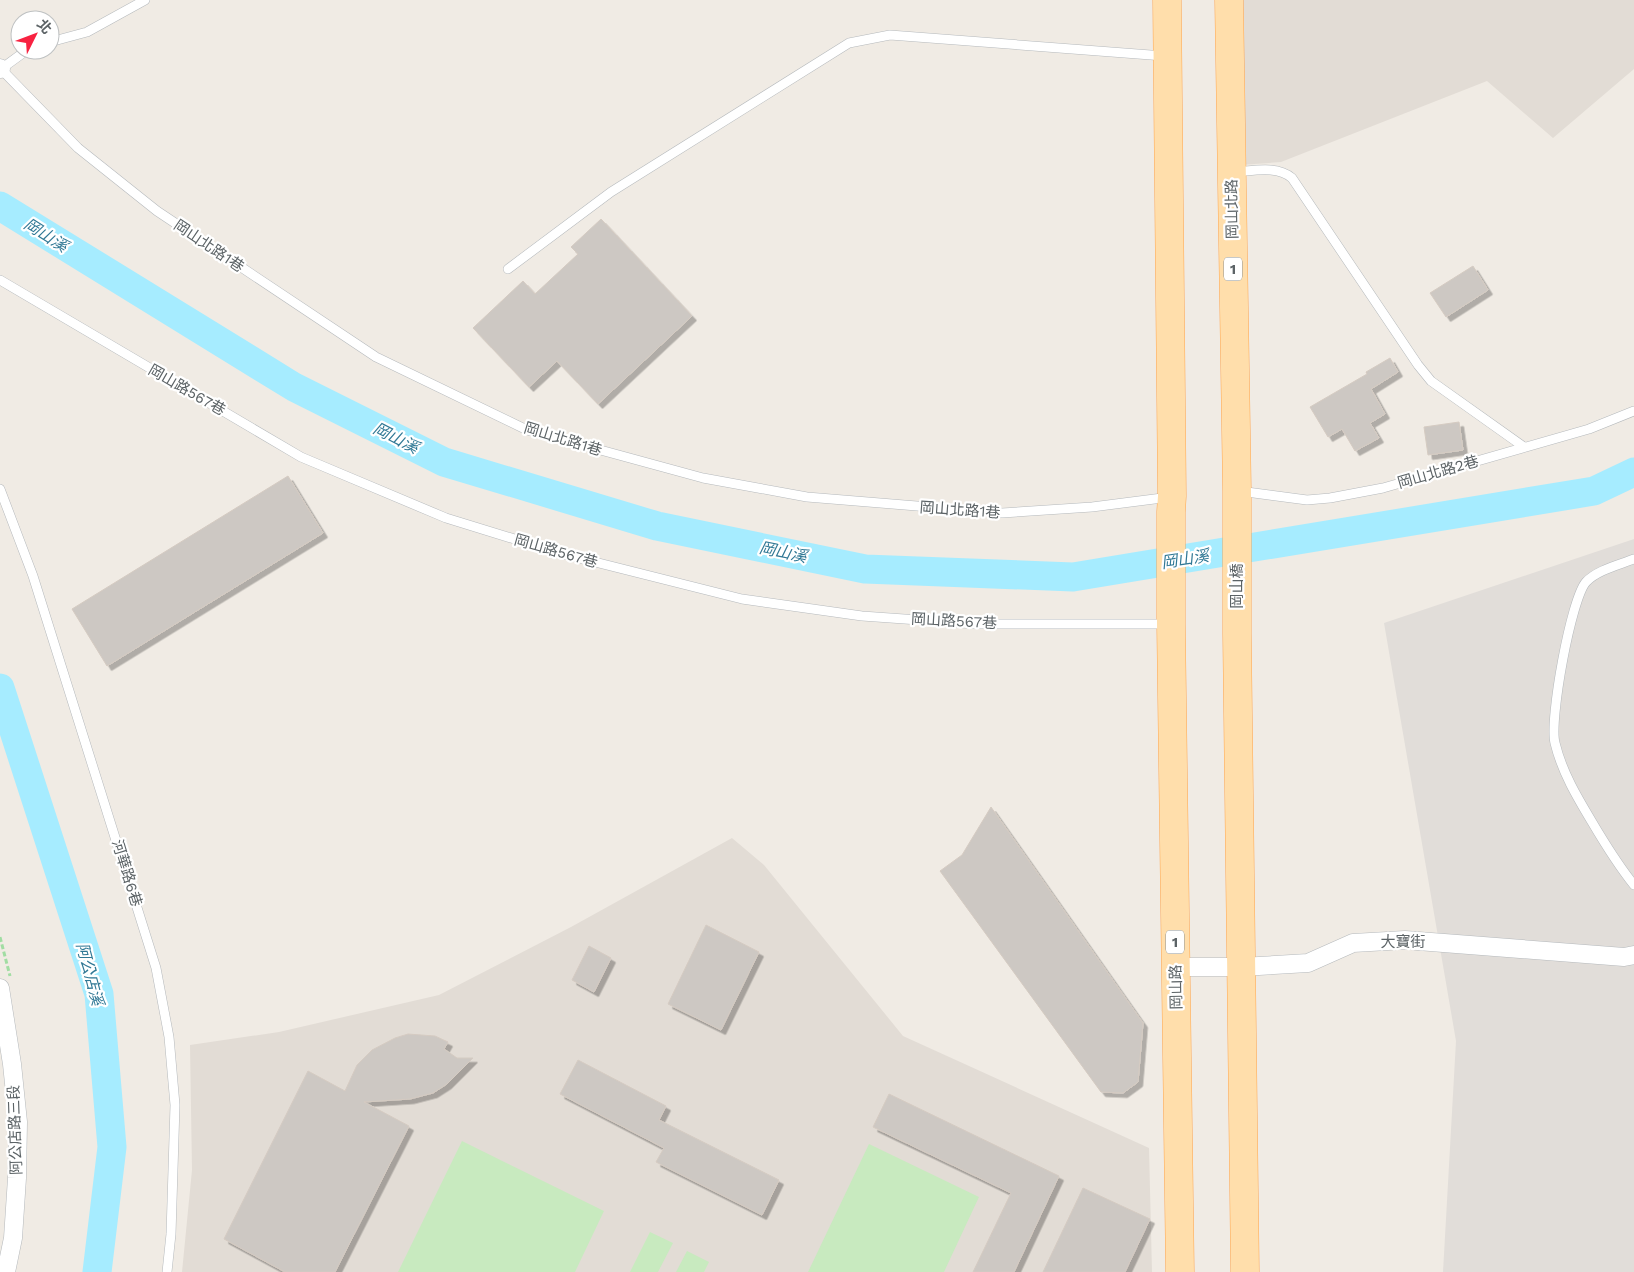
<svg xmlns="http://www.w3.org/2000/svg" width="1634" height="1272" font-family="'Work Sans','Noto Sans TC',sans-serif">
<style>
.industrial{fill:#e1ddd9}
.education{fill:#e2dcd5}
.green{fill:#c8eabf}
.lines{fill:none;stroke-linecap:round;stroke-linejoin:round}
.river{stroke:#a6ecff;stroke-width:29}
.building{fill:#cdc8c3;stroke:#d5cbc2;filter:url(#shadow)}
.lane-casing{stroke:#b5b9bc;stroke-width:10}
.street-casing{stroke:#b5b9bc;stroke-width:19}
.primary-casing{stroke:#fea650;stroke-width:29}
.path{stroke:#a1dda3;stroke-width:3;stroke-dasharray:5 2.5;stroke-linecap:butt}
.lane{stroke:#fff;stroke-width:9}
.street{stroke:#fff;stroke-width:18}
.primary{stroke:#ffdeab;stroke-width:28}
.labels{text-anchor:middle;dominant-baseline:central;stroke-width:4.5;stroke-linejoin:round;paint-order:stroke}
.shield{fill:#fff;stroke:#8d9294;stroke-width:1}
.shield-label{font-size:14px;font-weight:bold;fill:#5c6366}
.street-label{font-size:15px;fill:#5c6366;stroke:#fff}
.water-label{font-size:16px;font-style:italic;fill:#307895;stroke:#fff}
</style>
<defs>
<filter id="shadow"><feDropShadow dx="4.5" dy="4.5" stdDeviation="0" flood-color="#0004"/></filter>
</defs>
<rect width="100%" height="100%" fill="#f0ebe4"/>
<polygon class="industrial" points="1634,539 1634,1272 1443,1272 1456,1041 1384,623"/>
<g class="education">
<polygon points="1240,0 1634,0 1634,69 1553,138 1487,81 1281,162 1240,165"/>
<polygon points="732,838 764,865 903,1036 1149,1148 1152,1272 182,1272 192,1170 190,1045 279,1032 439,995 571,927"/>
</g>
<g class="green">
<polygon points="462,1141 604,1211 575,1272 398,1272"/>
<polygon points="869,1144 979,1197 944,1272 808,1272"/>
<polygon points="650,1232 673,1243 658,1272 630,1272"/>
<polygon points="687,1251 709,1262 704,1272 676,1272"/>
</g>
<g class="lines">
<g class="river">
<polyline points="0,206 294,387 444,462 657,526 865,569 1073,577 1594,491 1634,472"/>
<polyline points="0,688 99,994 112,1147 97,1272"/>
</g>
</g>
<g class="building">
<polygon points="601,219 692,316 598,404 557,361 529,387 473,328 523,281 535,294 578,254 571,247"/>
<polygon points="1473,266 1488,290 1446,317 1430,293"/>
<polygon points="1390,358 1398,372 1371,389 1385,414 1370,423 1379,438 1355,451 1342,429 1328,437 1310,407 1367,374 1366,372"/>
<polygon points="1459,422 1463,450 1428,455 1424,427"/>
<polygon points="288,476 323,533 107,666 72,609"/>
<polygon points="991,807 1143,1023 1138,1082 1123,1093 1101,1092 940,871 962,855"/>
<polygon points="706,925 759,952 721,1030 668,1004"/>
<polygon points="589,946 611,958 594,992 572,980"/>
<polygon points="408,1034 435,1036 448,1042 444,1049 457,1058 473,1058 447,1084 433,1093 410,1099 364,1102 409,1126 335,1272 285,1272 224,1239 308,1071 345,1091 357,1065 372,1050 395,1038"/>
<polygon points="578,1060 666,1106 659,1120 779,1180 762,1215 656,1162 664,1148 560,1094"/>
<polygon points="889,1094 1059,1176 1014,1272 973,1272 1011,1193 873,1127"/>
<polygon points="1083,1188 1150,1219 1125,1272 1043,1272"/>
</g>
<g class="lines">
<defs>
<g id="lane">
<polyline points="50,42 87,32 145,0"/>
<polyline points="27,50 1,69 78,148 157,211 376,357 527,430 703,478 807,497 1002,513 1092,507 1170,497"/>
<path d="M 1234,172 C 1253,171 1277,165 1292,178 L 1418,365 L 1431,381 L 1524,447"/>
<polyline points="508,269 611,192 849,43 890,35 1164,56"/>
<polyline points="0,280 301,457 446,518 563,554 742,599 862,616 975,624 1169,624"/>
<polyline points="0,489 33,576 156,968 169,1037 175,1105 171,1234 167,1272"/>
<polyline points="1239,491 1307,500 1330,498 1383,488 1589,429 1634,411"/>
<path d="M 1634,559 C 1619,565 1597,570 1586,582 C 1571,599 1549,720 1555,743 C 1562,772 1577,797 1592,822 C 1605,844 1618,865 1634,885"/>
</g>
<g id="street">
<polyline points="0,68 1,69"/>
<polyline points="1175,967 1241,967 1308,963 1353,943 1405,940 1624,957 1634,955"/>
<polyline points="0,988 12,1064 18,1122 17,1178 13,1238 6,1272"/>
</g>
<g id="primary">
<polyline points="1167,0 1172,496 1171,512 1171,624 1180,1272"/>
<polyline points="1229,0 1237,491 1237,634 1245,1272"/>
</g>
</defs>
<use href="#lane" class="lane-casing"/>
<use href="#street" class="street-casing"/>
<use href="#primary" class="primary-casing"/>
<polyline class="path" points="0,937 10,976"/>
<use href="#lane" class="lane"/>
<use href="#street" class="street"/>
<use href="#primary" class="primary"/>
</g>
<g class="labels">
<g class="shield">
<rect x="1224" y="257.5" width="18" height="23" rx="4"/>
<rect x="1166" y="930.5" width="18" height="23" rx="4"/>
</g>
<g class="shield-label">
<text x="1233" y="269">1</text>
<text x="1175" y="942">1</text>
</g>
<g class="street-label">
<text transform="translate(1232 209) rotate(-91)">岡山北路</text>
<text transform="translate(209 246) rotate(34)">岡山北路1巷</text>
<text transform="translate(187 390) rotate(30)">岡山路567巷</text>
<text transform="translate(563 439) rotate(17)">岡山北路1巷</text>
<text transform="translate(1438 472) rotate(-16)">岡山北路2巷</text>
<text transform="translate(960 510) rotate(4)">岡山北路1巷</text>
<text transform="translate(556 551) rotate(16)">岡山路567巷</text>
<text transform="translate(1237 586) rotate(-90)">岡山橋</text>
<text transform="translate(954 621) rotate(3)">岡山路567巷</text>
<text transform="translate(127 873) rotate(73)">河華路6巷</text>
<text x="1403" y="942">大寶街</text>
<text transform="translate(1176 987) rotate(-91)">岡山路</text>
<text transform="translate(15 1130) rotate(-92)">阿公店路三段</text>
</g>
<g class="water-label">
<text transform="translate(46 235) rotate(32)">岡山溪</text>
<text transform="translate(396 438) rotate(27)">岡山溪</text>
<text transform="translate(783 552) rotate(12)">岡山溪</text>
<text transform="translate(1185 559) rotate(-9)">岡山溪</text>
<text transform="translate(90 974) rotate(75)">阿公店溪</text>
</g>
</g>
<g transform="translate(35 35) rotate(48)"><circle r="24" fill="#ffffff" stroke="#bec1c2"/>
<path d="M0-4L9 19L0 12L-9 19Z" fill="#f82241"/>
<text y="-8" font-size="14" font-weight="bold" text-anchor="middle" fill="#5c6366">北</text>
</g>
</svg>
